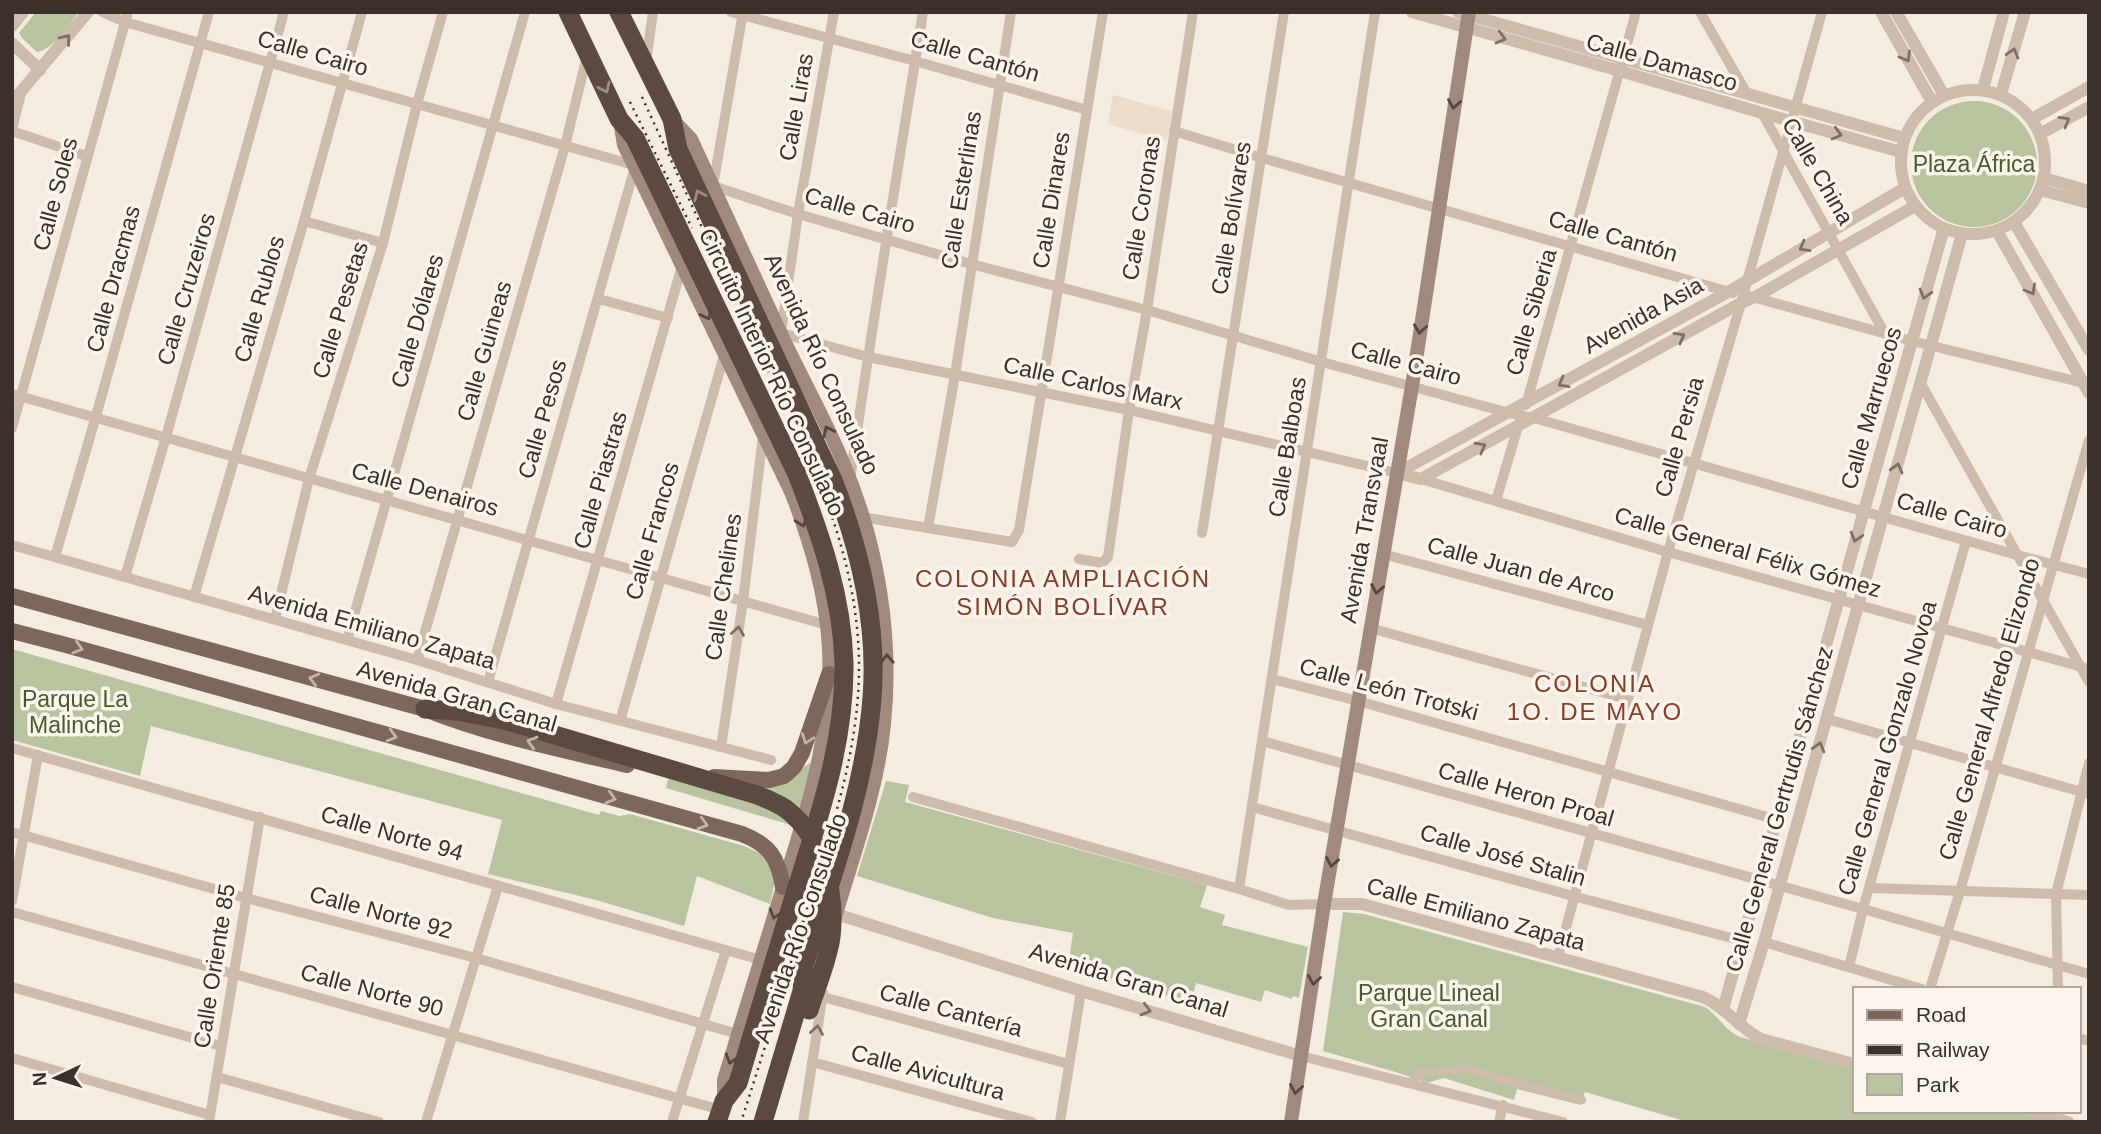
<svg xmlns="http://www.w3.org/2000/svg" width="2101" height="1134" font-family="Helvetica,sans-serif">
<style>
.green{fill:#b8c4a0}
.plaza{fill:#ecdcc8}
.lines{fill:none;stroke-linecap:round;stroke-linejoin:round}
.pedestrian{stroke:#cdbbac;stroke-width:8}
.minor{stroke:#cdbbac;stroke-width:10}
.tertiary{stroke:#cdbbac;stroke-width:12}
.secondary{stroke:#a18a7d;stroke-width:14}
.primary{stroke:#7d675c;stroke-width:16}
.motorway{stroke:#5c4a42;stroke-width:19}
.rail{stroke:#3b302b;stroke-width:2.5;stroke-dasharray:2 5;stroke-linecap:butt}
.oneway{stroke:#7d6f65}
.oneway2{stroke:#9c8e87}
.oneway3{stroke:#544640}
.oneway4{stroke:#c2b5ac}
.labels{text-anchor:middle;dominant-baseline:central;stroke-width:7;stroke-linejoin:round;paint-order:stroke}
.street-label{font-size:23px;fill:#3b302b;stroke:#fbf5ee}
.park-label{font-size:23px;fill:#4a5a2e;stroke:#fbf5ee}
.neighbourhood-label{font-size:24px;letter-spacing:2px;fill:#8c3b22;stroke:#fbf5ee}
</style>
<rect width="100%" height="100%" fill="#f4ebe1"/>
<g class="green">
<path d="M 36,12 L 79,12 C 69,25 54,49 37,52 L 23,39 L 19,33 Z"/>
<circle cx="1974" cy="164" r="63"/>
<polygon points="12,649 599,815 601,811 619,816 630,814 744,846 779,862 770,904 697,876 684,926 596,900 488,874 502,820 151,726 140,776 12,740"/>
<polygon points="812,762 794,826 666,788 668,779 772,785 793,777 803,767"/>
<polygon points="886,781 909,785 905,802 1207,885 1200,907 1225,915 1222,925 1308,947 1299,998 1293,996 1292,999 1265,990 1261,1002 1196,983 1191,1003 1068,966 1073,933 993,918 857,876"/>
<path d="M 1343,912 L 1364,914 L 1705,1007 C 1718,1016 1726,1031 1740,1037 L 1854,1068 L 1854,1111 L 2013,1111 L 2051,1122 L 1688,1122 L 1585,1092 L 1581,1105 L 1517,1089 L 1514,1100 L 1444,1078 L 1427,1083 L 1402,1074 L 1323,1051 Z"/>
</g>
<polygon class="plaza" points="1113,95 1172,111 1167,141 1108,124"/>
<g class="lines">
<polyline class="pedestrian" points="1411,1082 1420,1073 1468,1069 1536,1089 1582,1100"/>
<g class="minor">
<polyline points="102,12 125,22 634,165"/>
<polyline points="731,12 915,61 1087,110"/>
<polyline points="743,12 713,186 798,214 971,264 1147,310 1322,362 1509,413 1534,418 2017,555 2089,574"/>
<polyline points="834,12 798,214 781,333 868,357 1129,410 1397,473"/>
<polyline points="1700,12 1746,92"/>
<polyline points="646,62 653,12"/>
<polyline points="1762,113 1885,334"/>
<polyline points="12,129 21,93"/>
<polyline points="12,131 86,156"/>
<polyline points="1174,131 1262,158 1733,293"/>
<polyline points="304,221 383,243"/>
<polyline points="1749,296 1912,341 2084,383"/>
<polyline points="599,299 668,318"/>
<polyline points="1920,382 2089,682"/>
<polyline points="12,394 827,625"/>
<polyline points="1526,405 1636,12"/>
<polyline points="12,428 128,12"/>
<polyline points="1421,479 1668,552 2089,669"/>
<path d="M 850,480 C 872,324 898,168 923,12"/>
<polyline points="1496,501 1519,423"/>
<polyline points="862,517 1012,542 1019,530 1103,12"/>
<polyline points="928,528 955,375 1011,12"/>
<polyline points="1202,533 1284,12"/>
<polyline points="12,545 417,660 556,704 771,760"/>
<polyline points="1383,554 1648,625"/>
<polyline points="55,557 96,416 209,12"/>
<polyline points="1079,559 1102,563 1108,557 1129,410 1147,310 1193,12"/>
<polyline points="125,577 166,437 284,12"/>
<polyline points="194,597 304,221 362,12"/>
<polyline points="275,619 309,479 383,243 417,104 443,12"/>
<polyline points="1370,628 1627,699"/>
<polyline points="347,640 525,12"/>
<polyline points="417,660 565,146 587,56"/>
<polyline points="1272,679 1358,701 1778,820"/>
<polyline points="488,682 635,167"/>
<polyline points="556,704 682,266"/>
<polyline points="1827,719 2089,794"/>
<polyline points="620,721 725,352"/>
<polyline points="1262,741 1863,909 2089,974"/>
<polyline points="721,747 743,601 763,436"/>
<polyline points="12,748 761,960"/>
<polyline points="913,797 1239,889 1289,905 1324,904"/>
<polyline points="1252,807 1573,896 1743,941"/>
<polyline points="12,832 246,898 476,958 738,1034"/>
<polyline points="1870,888 2089,895"/>
<polyline points="1239,889 1375,12"/>
<polyline points="12,901 38,755"/>
<polyline points="12,912 721,1110"/>
<polyline points="1764,942 1922,989"/>
<polyline points="1558,957 1668,552 1741,303 1822,12"/>
<polyline points="1849,967 1863,909 1966,541"/>
<polyline points="12,987 221,1046"/>
<polyline points="1930,989 1960,891 2089,440"/>
<polyline points="2058,989 2056,894 2089,763"/>
<polyline points="823,997 1069,1064"/>
<polyline points="2078,1038 2089,1041"/>
<polyline points="1301,1056 1563,1122"/>
<polyline points="12,1058 210,1115"/>
<polyline points="812,1062 1032,1122"/>
<polyline points="217,1077 379,1122"/>
<polyline points="209,1122 260,817"/>
<polyline points="426,1122 498,886"/>
<polyline points="672,1122 726,950"/>
<polyline points="803,1122 823,993"/>
<polyline points="1060,1122 1081,991"/>
<polyline points="1499,1122 1503,1105"/>
</g>
<g class="tertiary">
<polyline points="1412,12 1620,71 1762,113 1901,152"/>
<polyline points="1458,12 1904,138"/>
<polyline points="1881,12 1932,102"/>
<polyline points="1896,12 1944,95"/>
<polyline points="12,26 23,12"/>
<polyline points="12,43 40,70"/>
<polyline points="1983,89 2004,12"/>
<circle cx="1973" cy="162" r="72"/>
<polyline points="2001,94 2025,12"/>
<polyline points="12,102 88,12"/>
<polyline points="2032,119 2089,87"/>
<polyline points="2040,134 2089,107"/>
<polyline points="2044,178 2089,191"/>
<polyline points="2040,190 2089,203"/>
<polyline points="2014,222 2089,350"/>
<polyline points="1997,231 2089,393"/>
<polyline points="1397,473 1421,479 1741,303 1755,297 1915,206"/>
<polyline points="1397,473 1728,292 1905,188"/>
<path d="M 1324,904 L 1362,904 L 1703,997 C 1726,1007 1739,1028 1761,1039 L 1854,1064"/>
<polyline points="836,914 1081,991 1301,1056"/>
<polyline points="1723,1009 1944,228"/>
<polyline points="1739,1024 1764,942 1962,234"/>
<polyline points="2030,1111 2068,1122"/>
</g>
<g class="secondary">
<path d="M 673,120 L 691,139 C 721,203 750,268 780,332 C 800,375 824,417 842,460 C 878,543 893,635 884,724 C 878,788 854,853 836,914"/>
<path d="M 620,121 L 624,145 L 792,494 C 811,544 826,594 829,648 C 833,731 807,809 783,887 C 763,951 744,1016 724,1080 L 724,1101"/>
<polyline points="1291,1122 1324,904 1412,386 1469,12"/>
</g>
<g class="primary">
<path d="M 12,596 L 425,709 C 490,735 559,749 627,765"/>
<path d="M 12,631 L 66,645 L 742,834 C 770,845 778,858 783,887"/>
<polyline points="714,777 769,780 784,776 794,767 802,753 829,674"/>
</g>
<g class="motorway">
<path d="M 568,12 L 619,119 L 635,138 L 797,474 C 821,536 842,596 844,663 C 845,746 817,823 793,900 C 774,961 756,1022 738,1083 L 724,1101 L 717,1122"/>
<path d="M 619,12 L 672,119 L 678,149 L 833,480 C 860,549 878,623 872,698 C 865,790 831,878 804,966 L 802,991 L 763,1122"/>
<path d="M 425,709 L 457,711 L 504,720 L 757,795 C 767,799 777,803 786,809 C 823,837 836,893 831,937 C 828,960 816,988 809,1010"/>
</g>
<g class="rail">
<path d="M 642,97 L 819,482 C 842,539 858,599 859,662 C 860,745 834,821 810,899 C 788,973 765,1048 741,1122"/>
<polyline points="630,102 692,228"/>
</g>
</g>
<defs><path id="oneway-chevron" d="M-2-3.5L2.5 0L-2 3.5" fill="none" stroke-width="1.6" stroke-linecap="round" stroke-linejoin="round" transform="scale(1.75)"/></defs>
<g class="oneway">
<use href="#oneway-chevron" transform="translate(1501 38) rotate(15)"/>
<use href="#oneway-chevron" transform="translate(66 39) rotate(-51)"/>
<use href="#oneway-chevron" transform="translate(2013 53) rotate(-74)"/>
<use href="#oneway-chevron" transform="translate(1906 57) rotate(60)"/>
<use href="#oneway-chevron" transform="translate(2065 121) rotate(-30)"/>
<use href="#oneway-chevron" transform="translate(1837 134) rotate(15)"/>
<use href="#oneway-chevron" transform="translate(1804 247) rotate(150)"/>
<use href="#oneway-chevron" transform="translate(2031 290) rotate(60)"/>
<use href="#oneway-chevron" transform="translate(1925 294) rotate(106)"/>
<use href="#oneway-chevron" transform="translate(1680 337) rotate(-29)"/>
<use href="#oneway-chevron" transform="translate(1563 383) rotate(151)"/>
<use href="#oneway-chevron" transform="translate(1481 447) rotate(-28)"/>
<use href="#oneway-chevron" transform="translate(1897 468) rotate(-75)"/>
<use href="#oneway-chevron" transform="translate(1856 537) rotate(106)"/>
<use href="#oneway-chevron" transform="translate(738 631) rotate(-81)"/>
<use href="#oneway-chevron" transform="translate(1819 747) rotate(-74)"/>
<use href="#oneway-chevron" transform="translate(1146 1010) rotate(16)"/>
<use href="#oneway-chevron" transform="translate(817 1030) rotate(-81)"/>
</g>
<g class="oneway2">
<use href="#oneway-chevron" transform="translate(605 88) rotate(65)"/>
<use href="#oneway-chevron" transform="translate(699 195) rotate(-115)"/>
</g>
<g class="oneway3">
<use href="#oneway-chevron" transform="translate(1454 104) rotate(99)"/>
<use href="#oneway-chevron" transform="translate(707 315) rotate(64)"/>
<use href="#oneway-chevron" transform="translate(1420 329) rotate(98)"/>
<use href="#oneway-chevron" transform="translate(828 431) rotate(-116)"/>
<use href="#oneway-chevron" transform="translate(802 522) rotate(70)"/>
<use href="#oneway-chevron" transform="translate(1377 589) rotate(100)"/>
<use href="#oneway-chevron" transform="translate(887 659) rotate(-92)"/>
<use href="#oneway-chevron" transform="translate(1332 862) rotate(100)"/>
<use href="#oneway-chevron" transform="translate(775 914) rotate(107)"/>
<use href="#oneway-chevron" transform="translate(1314 980) rotate(99)"/>
<use href="#oneway-chevron" transform="translate(731 1059) rotate(107)"/>
<use href="#oneway-chevron" transform="translate(1296 1089) rotate(99)"/>
</g>
<g class="oneway4">
<use href="#oneway-chevron" transform="translate(78 648) rotate(16)"/>
<use href="#oneway-chevron" transform="translate(314 679) rotate(-165)"/>
<use href="#oneway-chevron" transform="translate(392 736) rotate(16)"/>
<use href="#oneway-chevron" transform="translate(807 739) rotate(109)"/>
<use href="#oneway-chevron" transform="translate(532 742) rotate(-164)"/>
<use href="#oneway-chevron" transform="translate(611 798) rotate(16)"/>
<use href="#oneway-chevron" transform="translate(703 824) rotate(16)"/>
</g>
<g class="labels">
<g class="street-label">
<text transform="translate(313 53) rotate(16)">Calle Cairo</text>
<text transform="translate(975 56) rotate(16)">Calle Cantón</text>
<text transform="translate(1662 62) rotate(16)">Calle Damasco</text>
<text transform="translate(796 107) rotate(-80)">Calle Liras</text>
<text transform="translate(1818 171) rotate(60)">Calle China</text>
<text transform="translate(961 190) rotate(-81)">Calle Esterlinas</text>
<text transform="translate(55 194) rotate(-75)">Calle Soles</text>
<text transform="translate(1051 200) rotate(-81)">Calle Dinares</text>
<text transform="translate(1141 208) rotate(-81)">Calle Coronas</text>
<text transform="translate(860 210) rotate(16)">Calle Cairo</text>
<text transform="translate(1231 218) rotate(-81)">Calle Bolívares</text>
<text transform="translate(1613 236) rotate(16)">Calle Cantón</text>
<text transform="translate(113 279) rotate(-75)">Calle Dracmas</text>
<text transform="translate(186 289) rotate(-74)">Calle Cruzeiros</text>
<text transform="translate(259 299) rotate(-74)">Calle Rublos</text>
<text transform="translate(340 310) rotate(-73)">Calle Pesetas</text>
<text transform="translate(1531 312) rotate(-74)">Calle Siberia</text>
<text transform="translate(1643 315) rotate(-29)">Avenida Asia</text>
<text transform="translate(417 321) rotate(-74)">Calle Dólares</text>
<text transform="translate(484 351) rotate(-74)">Calle Guineas</text>
<text transform="translate(1406 363) rotate(15)">Calle Cairo</text>
<text transform="translate(822 364) rotate(65)">Avenida Río Consulado</text>
<text transform="translate(772 372) rotate(65)">Circuito Interior Río Consulado</text>
<text transform="translate(1093 383) rotate(12)">Calle Carlos Marx</text>
<text transform="translate(1871 408) rotate(-74)">Calle Marruecos</text>
<text transform="translate(542 419) rotate(-74)">Calle Pesos</text>
<text transform="translate(1679 437) rotate(-74)">Calle Persia</text>
<text transform="translate(1287 447) rotate(-81)">Calle Balboas</text>
<text transform="translate(600 480) rotate(-74)">Calle Piastras</text>
<text transform="translate(425 489) rotate(15)">Calle Denairos</text>
<text transform="translate(1952 515) rotate(16)">Calle Cairo</text>
<text transform="translate(1364 530) rotate(-80)">Avenida Transvaal</text>
<text transform="translate(652 531) rotate(-74)">Calle Francos</text>
<text transform="translate(1748 552) rotate(16)">Calle General Félix Gómez</text>
<text transform="translate(1521 569) rotate(15)">Calle Juan de Arco</text>
<text transform="translate(723 587) rotate(-82)">Calle Chelines</text>
<text transform="translate(372 627) rotate(16)">Avenida Emiliano Zapata</text>
<text transform="translate(1389 689) rotate(15)">Calle León Trotski</text>
<text transform="translate(457 696) rotate(16)">Avenida Gran Canal</text>
<text transform="translate(1989 709) rotate(-74)">Calle General Alfredo Elizondo</text>
<text transform="translate(1887 748) rotate(-74)">Calle General Gonzalo Novoa</text>
<text transform="translate(1526 794) rotate(16)">Calle Heron Proal</text>
<text transform="translate(1779 809) rotate(-74)">Calle General Gertrudis Sánchez</text>
<text transform="translate(392 833) rotate(16)">Calle Norte 94</text>
<text transform="translate(1503 855) rotate(16)">Calle José Stalin</text>
<text transform="translate(381 912) rotate(15)">Calle Norte 92</text>
<text transform="translate(1476 914) rotate(15)">Calle Emiliano Zapata</text>
<text transform="translate(800 928) rotate(-71)">Avenida Río Consulado</text>
<text transform="translate(214 966) rotate(-81)">Calle Oriente 85</text>
<text transform="translate(1129 980) rotate(17)">Avenida Gran Canal</text>
<text transform="translate(372 990) rotate(15)">Calle Norte 90</text>
<text transform="translate(951 1010) rotate(15)">Calle Cantería</text>
<text transform="translate(928 1072) rotate(15)">Calle Avicultura</text>
</g>
<g class="park-label">
<text x="1974" y="164">Plaza África</text>
<text x="75" y="699">Parque La<tspan x="75" dy="26">Malinche</tspan></text>
<text x="1429" y="993">Parque Lineal<tspan x="1429" dy="26">Gran Canal</tspan></text>
</g>
<g class="neighbourhood-label">
<text x="1063" y="578">COLONIA AMPLIACIÓN<tspan x="1063" dy="28">SIMÓN BOLÍVAR</tspan></text>
<text x="1595" y="683">COLONIA<tspan x="1595" dy="28">1O. DE MAYO</tspan></text>
</g>
</g>
<rect width="2101" height="1134" fill="none" stroke="#3b302b" stroke-width="28"/>
<rect x="1853" y="987" width="228" height="126" fill="#fbf5ee" stroke="#aea6a0" stroke-width="2"/>
<rect x="1867" y="1010" width="35" height="10" fill="#7d675c" stroke="#aea6a0" stroke-width="2"/>
<text x="1916" y="1022" font-size="21" fill="#3b302b">Road</text>
<rect x="1867" y="1045" width="35" height="10" fill="#3b302b" stroke="#aea6a0" stroke-width="2"/>
<text x="1916" y="1057" font-size="21" fill="#3b302b">Railway</text>
<rect x="1867" y="1074" width="35" height="21" fill="#b8c4a0" stroke="#aea6a0" stroke-width="2"/>
<text x="1916" y="1092" font-size="21" fill="#3b302b">Park</text>
<g transform="translate(56 1078) rotate(266)" stroke="#fbf5ee" stroke-width="5" paint-order="stroke">
<path d="M0-5L12 26L0 18L-12 26Z" fill="#3b302b"/>
<text y="-10" font-size="19" font-weight="bold" text-anchor="middle" fill="#3b302b">N</text>
</g>
</svg>
